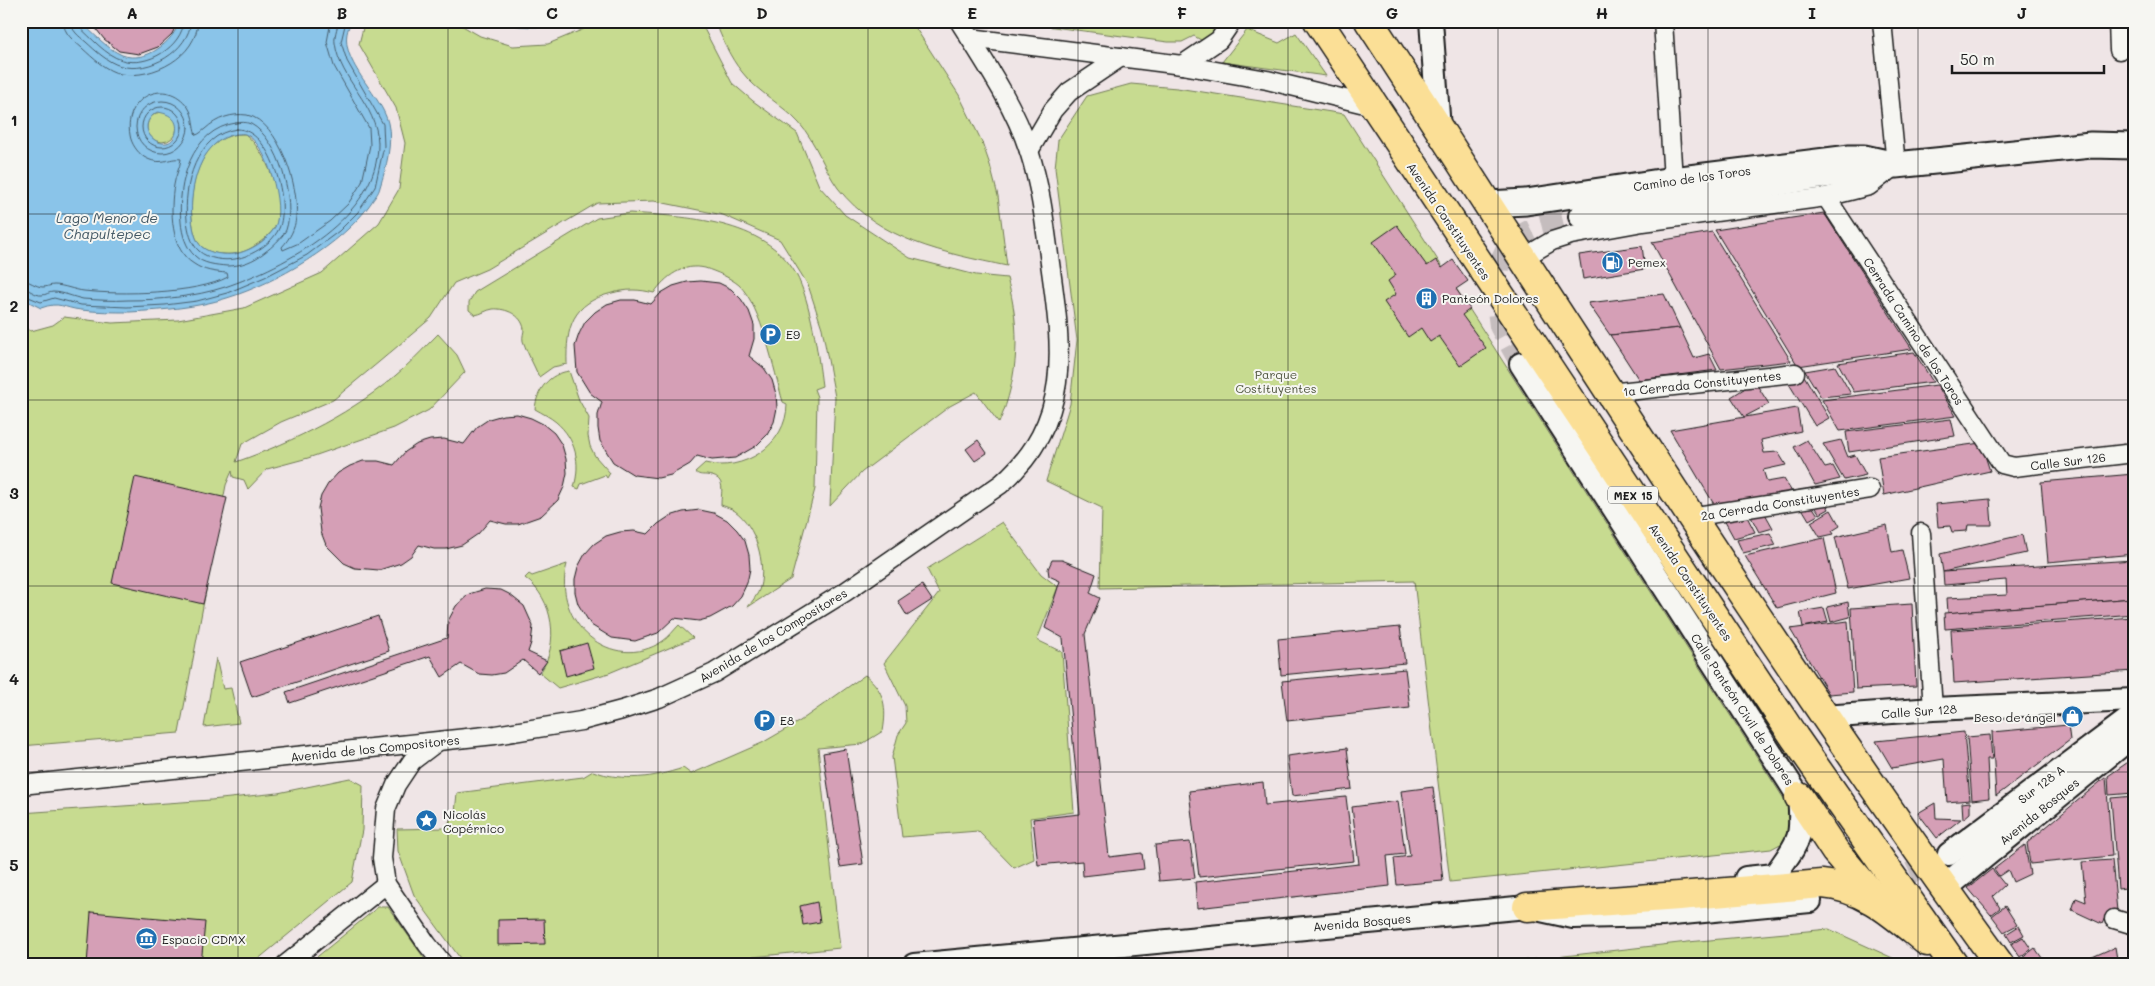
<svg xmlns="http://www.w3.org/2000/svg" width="2155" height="986" font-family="Mali,sans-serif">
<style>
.green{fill:#c7db90;stroke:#727c56}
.water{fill:#8ac4e9;stroke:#5e8197;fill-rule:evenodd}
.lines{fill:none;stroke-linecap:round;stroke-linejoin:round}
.shore{stroke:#485f6e;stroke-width:1}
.building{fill:#d59fb6;stroke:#1c1c1c}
.tertiary-tunnel{stroke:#c5bdbe;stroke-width:22;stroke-dasharray:22 11;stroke-linecap:butt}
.minor-casing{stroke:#1c1c1c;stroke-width:21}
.tertiary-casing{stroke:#1c1c1c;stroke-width:26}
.secondary-casing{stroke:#1c1c1c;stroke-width:29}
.trunk-casing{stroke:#1c1c1c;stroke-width:31}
.minor{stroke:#f6f6f2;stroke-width:18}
.tertiary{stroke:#f6f6f2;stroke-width:22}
.secondary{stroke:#f6f6f2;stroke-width:25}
.trunk{stroke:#fbdf96;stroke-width:28}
.grid{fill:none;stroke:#1c1c1c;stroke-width:1;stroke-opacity:0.55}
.labels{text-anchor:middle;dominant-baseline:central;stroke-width:4;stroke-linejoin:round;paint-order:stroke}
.shield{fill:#f6f6f2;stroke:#5d5d5c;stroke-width:1}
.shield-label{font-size:11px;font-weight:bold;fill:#1c1c1c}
.street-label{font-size:12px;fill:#1c1c1c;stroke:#f6f6f2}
.poi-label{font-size:12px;fill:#1c1c1c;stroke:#f6f6f2;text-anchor:start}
.park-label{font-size:12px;fill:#4f553f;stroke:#f6f6f2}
.water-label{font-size:14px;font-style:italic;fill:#425764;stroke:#f6f6f2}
.neatline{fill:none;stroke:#1c1c1c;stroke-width:2}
.grid-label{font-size:16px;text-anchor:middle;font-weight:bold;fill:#1c1c1c}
</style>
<rect width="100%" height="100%" fill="#efe5e6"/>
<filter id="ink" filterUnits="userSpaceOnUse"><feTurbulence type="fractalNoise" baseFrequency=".02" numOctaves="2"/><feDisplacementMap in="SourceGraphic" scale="10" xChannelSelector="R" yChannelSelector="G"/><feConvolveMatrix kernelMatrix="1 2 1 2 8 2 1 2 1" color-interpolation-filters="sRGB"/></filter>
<g filter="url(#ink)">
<g class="green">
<path d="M 368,21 L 454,21 L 480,36 L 513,46 L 548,44 L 584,29 L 592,21 L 700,21 L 732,83 L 753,101 L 797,133 L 819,186 L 845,215 L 910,258 L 976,275 L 1007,278 C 1021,328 1019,376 999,423 L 976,392 L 950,406 L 862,472 L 830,506 L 835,397 L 822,328 L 808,285 L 780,240 L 723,215 L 654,201 L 597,203 L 487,269 L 454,283 L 431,318 L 379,362 L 333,400 L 281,422 L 242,444 L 236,462 C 295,441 355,412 403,369 C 415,358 426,346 438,334 L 457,355 L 465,372 L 429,410 L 394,428 L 308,458 L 267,469 L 248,489 L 244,480 L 233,477 L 232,471 L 226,485 L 179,733 L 21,746 L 21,326 L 31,331 L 53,325 L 64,317 L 112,323 L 178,320 L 244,308 L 322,273 L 379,223 L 399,189 L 405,143 L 396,108 L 359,44 L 363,28 Z"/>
<path d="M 715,21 L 911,21 L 959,95 L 982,142 L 990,165 L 998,196 L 1007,266 C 945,253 879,241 838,188 C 823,167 816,142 799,123 C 782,104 757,92 742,72 C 730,58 722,38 715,21 Z"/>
<polygon points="1036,21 1224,21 1206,43 1194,36 1182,42 1168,42 1038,25"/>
<polygon points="1247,30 1279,43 1296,33 1326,76 1222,62"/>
<polygon points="1131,84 1177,88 1344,114 1795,816 1788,840 1771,849 1753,851 1450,882 1414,581 1100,588 1102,508 1046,481 1070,404 1077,340 1055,168 1058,140 1087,96"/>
<circle cx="162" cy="127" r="15"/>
<path d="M 245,134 C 265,149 288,202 275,227 C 271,234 262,241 256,245 C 246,252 235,255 224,254 C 216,254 208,252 202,247 C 195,241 193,228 192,219 C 188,185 202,132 245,134 Z"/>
<path d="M 630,213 C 685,217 765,219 796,274 C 811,302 818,354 822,386 L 814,389 L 817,397 L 815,489 L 791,579 L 748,607 C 752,601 758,595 760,587 C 766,563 756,526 735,511 C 731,508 726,507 721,505 C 721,489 727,477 706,475 C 701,475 699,475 695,472 L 705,463 C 743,473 787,445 787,404 L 783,402 C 774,371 762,307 739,285 C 729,277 717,272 705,268 C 683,263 666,276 654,293 C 639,289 627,289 612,293 C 572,303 566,327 567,364 L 553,367 L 539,377 C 534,365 527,353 523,341 C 522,336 524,333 524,329 C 522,315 506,308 493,309 C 486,310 482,314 475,315 L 469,310 L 469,302 L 475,292 L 597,218 Z"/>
<path d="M 569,371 L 579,400 L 589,418 L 588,436 L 590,446 L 595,456 L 610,473 L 607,478 L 605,475 L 581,484 L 579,489 L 574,487 C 581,463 576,439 556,422 C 550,417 542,413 535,409 C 537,389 549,374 569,371 Z"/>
<polygon points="1002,522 1041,574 1058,587 1037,640 1062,652 1074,812 1030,818 1034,859 1014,868 978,831 902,837 892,757 898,735 906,723 905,706 884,663 939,593 927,569"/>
<path d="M 567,564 C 551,622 612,675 663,641 C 669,637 674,630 679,625 L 693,638 L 609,673 L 558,688 L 540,673 C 560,644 554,599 525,578 L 529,574 L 532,576 Z"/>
<polygon points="216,658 223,689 231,688 239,723 204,727"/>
<path d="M 865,675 C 885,690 887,709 883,731 L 862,744 L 818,748 L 840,948 L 674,965 L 465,965 L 414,895 L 398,851 L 397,829 L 445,828 L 455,813 L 457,793 L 583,777 L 593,771 C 624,782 653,778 683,768 L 691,774 L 762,743 L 800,721 Z"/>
<polygon points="350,778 363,785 362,830 352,882 251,965 21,965 21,813 211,800 278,793"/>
<polygon points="378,907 388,907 429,965 307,965"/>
<polygon points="1829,929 1908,965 1485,965 1688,942"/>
</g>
<g class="water">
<path d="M 21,21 L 80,21 C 93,33 106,48 122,55 C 146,64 173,42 180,21 L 352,21 C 330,55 381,92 388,123 C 393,143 386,168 380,187 C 379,193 374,198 371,203 C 342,245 276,283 227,298 C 196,308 163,310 130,312 C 114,312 97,312 81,310 C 63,308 60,301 41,308 L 21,298 ZM 157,112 C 168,113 179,119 176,132 C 171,159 128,131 157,112 ZM 237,134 C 240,134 243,133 245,134 C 267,142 285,207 275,227 C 267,241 250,251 235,254 C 224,255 211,254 202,247 C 195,241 193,228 192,219 C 189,188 200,139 237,134 Z"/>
<path d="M 490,21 L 565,21 C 542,31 514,26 490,21 Z"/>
</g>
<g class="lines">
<g class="shore">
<path d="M 63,21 C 64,34 73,40 82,48 C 93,58 106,71 121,74 C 153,79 197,57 198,21"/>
<path d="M 71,21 C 71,31 79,36 86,42 C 96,51 107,62 121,66 C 149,74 189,51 191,21"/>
<path d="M 77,21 L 79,27 C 92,38 105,55 122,60 C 147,68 182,47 184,21"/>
<circle cx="162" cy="127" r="26"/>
<circle cx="162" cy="127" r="20"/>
<path d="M 236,123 C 241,122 246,122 251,124 C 279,139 296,201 286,230 C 282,238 272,247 265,252 C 254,261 241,266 227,266 C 216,265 203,264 195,256 C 186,248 182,234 181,222 C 177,184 191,129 236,123 Z"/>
<path d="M 237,129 C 271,129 289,199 280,226 C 274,243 252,256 235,259 C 224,261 208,259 199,251 C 191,244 188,230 187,220 C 183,186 196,134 237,129 Z"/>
<path d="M 21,280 C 29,280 36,287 43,287 C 47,287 50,285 54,285 C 64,285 74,290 84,291 C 119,295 197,294 228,277 L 227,273 C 215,272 204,271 194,264 C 170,250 170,209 174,185 C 175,176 180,168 181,159 C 169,157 161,167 144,157 C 137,152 131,143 130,135 C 123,97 166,76 188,107 C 195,118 192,126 196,135 C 200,134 202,131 205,129 C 217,118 232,113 247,115 C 279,121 300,189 296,217 C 295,229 290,238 282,247 L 283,250 L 299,243 L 330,221 L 348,204 L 362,182 L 366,164 L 370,145 L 369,128 L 334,66 L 327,42 L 331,21"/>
<path d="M 21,288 C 29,288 35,296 42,295 C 46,295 49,292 53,292 C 63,292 73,297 83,299 C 97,300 113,301 128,300 C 160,300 194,297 225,287 C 286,266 379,217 378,143 C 377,104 340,81 335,43 C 334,37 337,28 339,21"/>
<polyline points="21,294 41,302 54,298 81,305 127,307 165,305 197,301 227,293 265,277 307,255 339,231 358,212 375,187 384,146 383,124 347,61 341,42 346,21"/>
</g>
</g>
<g class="building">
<polygon points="90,21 178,21 172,34 158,47 139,54 119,51 104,39"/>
<polygon points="1824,213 1912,349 1798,366 1715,230"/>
<polygon points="1397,225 1427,266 1436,260 1442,268 1453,260 1468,281 1456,289 1470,309 1462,315 1486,348 1460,366 1439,336 1430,342 1421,328 1408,337 1384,302 1396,294 1388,281 1396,275 1373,242"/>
<polygon points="1712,232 1791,361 1721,369 1652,242"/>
<polygon points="1642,246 1645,269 1583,279 1579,255"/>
<polygon points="701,281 719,283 731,289 741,299 749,311 754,325 754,339 749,356 764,368 772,380 776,394 777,408 774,422 767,435 756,446 735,458 712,460 697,456 690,464 671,475 658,478 634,475 613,462 600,441 598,428 598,415 602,402 590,393 577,372 575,346 579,334 585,322 595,312 607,304 621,300 635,300 651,304 661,293 673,286 687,282"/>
<polygon points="1664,294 1680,328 1610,335 1588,303"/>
<polygon points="1680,328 1694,358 1709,354 1717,370 1639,380 1610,335"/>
<polygon points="1914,352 1933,382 1854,392 1838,363"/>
<polygon points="1835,366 1851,394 1821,397 1805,371"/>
<polygon points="1803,374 1829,418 1815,426 1786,379"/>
<polygon points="1755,382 1769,404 1744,417 1731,397"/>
<polygon points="1937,385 1956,416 1840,431 1822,400"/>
<polygon points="1797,408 1801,431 1761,440 1764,453 1778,452 1786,465 1763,470 1767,482 1784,479 1792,492 1715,506 1670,430"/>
<polygon points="517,414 531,418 543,424 554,433 562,445 566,459 567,473 564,487 558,500 541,516 518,524 506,524 490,520 478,534 462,545 446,549 434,549 419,545 411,556 401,563 379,570 355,568 344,563 326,545 321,532 318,508 321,496 328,484 338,473 350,466 363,461 378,461 394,465 405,452 417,444 430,440 444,439 464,444 477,427 489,419 503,415"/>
<polygon points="1951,419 1955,436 1849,452 1846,432"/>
<polygon points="978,440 987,453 975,461 966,449"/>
<polygon points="1807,440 1825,468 1833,466 1840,479 1815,485 1794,447"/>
<polygon points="1841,440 1848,457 1855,455 1866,475 1844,480 1823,444"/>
<polygon points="1981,443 1990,471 1884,495 1878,457"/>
<polygon points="2134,474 2134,554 2048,562 2041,482"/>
<polygon points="135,477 227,498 203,604 112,583"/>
<polygon points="1990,499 1992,525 1968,525 1967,531 1952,532 1950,526 1938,527 1936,504"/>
<polygon points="1824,500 1829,509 1820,514 1812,502"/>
<polygon points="1810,503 1818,515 1809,520 1800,505"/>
<polygon points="700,510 714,513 727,520 737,530 745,541 749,555 750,569 747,583 741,596 732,606 710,618 699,621 674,618 658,633 635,641 612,638 591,625 578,604 575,592 575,579 578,567 585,554 594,544 606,536 620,532 634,531 648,534 658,524 670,516 683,512"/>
<polygon points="1763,510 1773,528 1759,532 1749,513"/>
<polygon points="1831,510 1840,526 1832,531 1834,534 1820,537 1811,522"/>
<polygon points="1745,513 1755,532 1734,538 1723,518"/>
<polygon points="1887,525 1892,552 1902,550 1909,578 1848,589 1835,537"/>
<polygon points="1770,533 1776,545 1743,553 1737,540"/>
<polygon points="2022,535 2026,553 1943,572 1940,554"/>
<polygon points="1824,538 1836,593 1777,608 1745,556"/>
<polygon points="1052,560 1062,560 1096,574 1090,593 1100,598 1085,634 1109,857 1142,853 1144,869 1083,876 1082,861 1038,865 1033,819 1080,814 1063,638 1045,628 1060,581 1049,576 1048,569"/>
<polygon points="2134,560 2134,598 1948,613 1947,598 2007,595 2006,580 1944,585 1943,572"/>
<polygon points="922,585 932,600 907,616 898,601"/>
<polygon points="485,589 501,590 509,594 524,606 533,626 531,643 528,652 547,661 538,673 523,660 504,673 492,675 479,674 461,664 442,677 430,656 290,703 286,692 447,638 448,621 456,606 469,594"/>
<polygon points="2134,598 2134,614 1945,629 1944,613"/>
<polygon points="1848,602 1850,617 1831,622 1827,607"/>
<polygon points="1912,604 1916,686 1856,689 1851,608"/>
<polygon points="1824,608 1828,622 1803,627 1800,612"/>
<polygon points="378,616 389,651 252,697 240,662"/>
<polygon points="2134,617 2134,671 1954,683 1951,630"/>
<polygon points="1848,621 1853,692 1829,694 1790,629"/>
<polygon points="1400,627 1405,663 1281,675 1278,639"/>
<polygon points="587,643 594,668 566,676 560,651"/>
<polygon points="1405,669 1410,708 1287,721 1282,681"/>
<polygon points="2068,725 2070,740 1996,796 1992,732"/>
<polygon points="1964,732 1970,800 1947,802 1944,759 1892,768 1876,741"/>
<polygon points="1990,735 1992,759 1987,759 1989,798 1972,800 1967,737"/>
<polygon points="1347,748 1352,789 1292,796 1287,756"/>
<polygon points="846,749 863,864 840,867 823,753"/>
<polygon points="2134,758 2134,793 2109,795 2108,776"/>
<polygon points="2106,777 2112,856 2030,864 2027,843"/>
<polygon points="1263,782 1265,805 1346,797 1354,861 1199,877 1189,791"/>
<polygon points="1433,787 1443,881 1397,885 1394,858 1410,856 1401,791"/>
<polygon points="2134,796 2134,887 2118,889 2111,798"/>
<polygon points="1398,801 1405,854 1387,856 1390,886 1197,908 1195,882 1359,864 1352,807"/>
<polygon points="1970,802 1970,813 1963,819 1962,803"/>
<polygon points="1935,803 1936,818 1961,819 1937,838 1918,813"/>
<polygon points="1190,842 1195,878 1159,881 1155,845"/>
<polygon points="2025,845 2030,874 2013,882 2008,870 1999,876 1994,869"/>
<polygon points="2112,860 2117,911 2107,913 2102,924 2072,910 2076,898 2086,902 2082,862"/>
<polygon points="1992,869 2005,885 1993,896 2000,908 1991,915 1968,888"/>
<polygon points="817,902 820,922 803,925 800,906"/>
<polygon points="2005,906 2017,925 2004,932 1992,916"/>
<polygon points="91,912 205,922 201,965 87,965"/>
<polygon points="544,919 545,944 498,945 498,920"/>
<polygon points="2019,926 2024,935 2011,942 2006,934"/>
<polygon points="2023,937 2031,949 2020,957 2011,944"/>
<polygon points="2115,947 2118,965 2074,965"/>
<polygon points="2035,948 2047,965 2028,965 2022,958"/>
</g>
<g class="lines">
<g class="tertiary-tunnel">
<polyline points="1521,364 1500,326 1498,310 1499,265 1505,253 1517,237 1539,226 1580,216"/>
<polyline points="1879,884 1907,875 1943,857"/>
</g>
<defs>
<g id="minor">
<polyline points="1663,21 1673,180"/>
<polyline points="2118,21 2119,50"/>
<polyline points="970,38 1182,65 1267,80 1373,106"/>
<polyline points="1182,65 1219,40 1232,21"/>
<polyline points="1029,151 1053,110 1069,92 1121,57"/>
<polyline points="1826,197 2002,464 2014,467 2134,453"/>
<polyline points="1523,258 1552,241 1571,235 1643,222 1826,197 1869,186 1896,165 1882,21"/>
<polyline points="1609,393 1795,373"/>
<polyline points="1690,517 1870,489"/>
<polyline points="1921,533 1933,709"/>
<polyline points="437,742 412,761 396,785 386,809 382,858 386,884 427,944 444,965"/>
<path d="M 21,785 L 495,735 L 581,721 L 622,710 L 659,698 L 714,673 L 845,592 L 1001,484 C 1073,422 1062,348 1050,263 C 1045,225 1041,188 1029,151 C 1014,105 985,62 959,21"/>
<polyline points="2114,919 2134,925"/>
<polyline points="285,965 386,884"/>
</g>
<g id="tertiary">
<polyline points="1431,21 1439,129"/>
<polyline points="1580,216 1891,166"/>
<path d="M 1521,364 L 1799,797 C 1803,841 1799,840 1775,875 L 1746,878"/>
<polyline points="1824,717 1933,709 2134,700"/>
<polyline points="1949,854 2134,715"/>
<polyline points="914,965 1527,907 1573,917 1662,915 1810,901"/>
</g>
<g id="secondary">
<polyline points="1487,204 1526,202 1673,180 1850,158 1864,158 1896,165 2091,145 2134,146"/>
<polyline points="1944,888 2134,733"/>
</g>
<g id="trunk">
<polyline points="1318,21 1795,738 1954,965"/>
<path d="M 1369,21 C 1576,339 1777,659 2000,965"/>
<polyline points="1799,797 1835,851 1875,898"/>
<path d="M 1527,907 L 1679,896 L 1822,884 C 1865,887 1895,916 1927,942"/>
</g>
</defs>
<use href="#minor" class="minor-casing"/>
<use href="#tertiary" class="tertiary-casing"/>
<use href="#secondary" class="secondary-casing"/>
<use href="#trunk" class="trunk-casing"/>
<use href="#minor" class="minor"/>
<use href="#tertiary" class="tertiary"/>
<use href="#secondary" class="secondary"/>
<use href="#trunk" class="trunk"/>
</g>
</g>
<path class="grid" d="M 238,21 L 238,965M 448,21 L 448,965M 658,21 L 658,965M 868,21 L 868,965M 1078,21 L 1078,965M 1288,21 L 1288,965M 1498,21 L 1498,965M 1708,21 L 1708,965M 1918,21 L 1918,965M 21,214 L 2134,214M 21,400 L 2134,400M 21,586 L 2134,586M 21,772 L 2134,772"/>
<defs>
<symbol id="fuel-disc" viewBox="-11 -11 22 22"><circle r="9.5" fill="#1f6fb2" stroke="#f6f6f2"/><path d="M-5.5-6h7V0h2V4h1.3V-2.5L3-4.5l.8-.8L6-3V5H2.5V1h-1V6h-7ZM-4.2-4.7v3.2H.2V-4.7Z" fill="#fff"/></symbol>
<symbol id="building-disc" viewBox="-11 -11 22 22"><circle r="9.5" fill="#1f6fb2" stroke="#f6f6f2"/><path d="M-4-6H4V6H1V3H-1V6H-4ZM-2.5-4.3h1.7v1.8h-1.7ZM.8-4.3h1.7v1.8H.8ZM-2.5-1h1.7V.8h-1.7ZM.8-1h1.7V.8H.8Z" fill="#fff"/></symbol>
<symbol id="parking-disc" viewBox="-11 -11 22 22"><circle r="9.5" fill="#1f6fb2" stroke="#f6f6f2"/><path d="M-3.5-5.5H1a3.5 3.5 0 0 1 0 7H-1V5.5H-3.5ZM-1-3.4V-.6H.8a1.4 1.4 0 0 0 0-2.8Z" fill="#fff"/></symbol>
<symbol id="shop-disc" viewBox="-11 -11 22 22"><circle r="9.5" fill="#1f6fb2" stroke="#f6f6f2"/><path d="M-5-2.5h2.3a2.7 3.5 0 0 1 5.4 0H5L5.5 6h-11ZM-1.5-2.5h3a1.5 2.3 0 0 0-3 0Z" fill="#fff"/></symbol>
<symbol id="sight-disc" viewBox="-11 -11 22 22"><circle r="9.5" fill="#1f6fb2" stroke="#f6f6f2"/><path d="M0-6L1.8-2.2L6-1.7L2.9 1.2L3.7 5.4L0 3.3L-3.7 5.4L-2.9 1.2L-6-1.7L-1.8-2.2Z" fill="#fff"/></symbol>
<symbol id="museum-disc" viewBox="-11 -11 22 22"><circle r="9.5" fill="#1f6fb2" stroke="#f6f6f2"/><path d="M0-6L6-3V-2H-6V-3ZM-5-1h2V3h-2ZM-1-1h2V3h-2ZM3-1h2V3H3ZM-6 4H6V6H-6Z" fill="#fff"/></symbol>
</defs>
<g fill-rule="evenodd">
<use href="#fuel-disc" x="1600" y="250" width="25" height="25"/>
<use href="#building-disc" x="1414" y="286" width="25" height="25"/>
<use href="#parking-disc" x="758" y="322" width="25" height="25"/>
<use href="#shop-disc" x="2060" y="704" width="25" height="25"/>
<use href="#parking-disc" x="752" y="708" width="25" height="25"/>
<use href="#sight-disc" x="414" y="808" width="25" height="25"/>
<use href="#museum-disc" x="134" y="926" width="25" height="25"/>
</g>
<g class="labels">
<rect class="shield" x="1608" y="486.5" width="50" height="17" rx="4"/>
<g class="shield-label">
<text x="1633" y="495">MEX 15</text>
</g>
<g class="street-label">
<text transform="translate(1692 178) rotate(-8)">Camino de los Toros</text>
<text transform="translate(1449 221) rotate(56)">Avenida Constituyentes</text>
<text transform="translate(1914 331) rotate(57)">Cerrada Camino de los Toros</text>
<text transform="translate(1702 383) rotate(-6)">1a Cerrada Constituyentes</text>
<text transform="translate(2068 461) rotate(-7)">Calle Sur 126</text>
<text transform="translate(1780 503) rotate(-9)">2a Cerrada Constituyentes</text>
<text transform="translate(1691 582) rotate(56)">Avenida Constituyentes</text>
<text transform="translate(773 635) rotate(-31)">Avenida de los Compositores</text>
<text transform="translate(1743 709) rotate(57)">Calle Panteón Civil de Dolores</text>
<text transform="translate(1919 711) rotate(-4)">Calle Sur 128</text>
<text transform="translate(375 748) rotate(-6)">Avenida de los Compositores</text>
<text transform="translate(2041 784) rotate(-37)">Sur 128 A</text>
<text transform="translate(2039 811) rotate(-39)">Avenida Bosques</text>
<text transform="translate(1362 922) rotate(-5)">Avenida Bosques</text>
</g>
<g class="poi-label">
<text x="1628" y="262">Pemex</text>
<text x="1442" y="298">Panteón Dolores</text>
<text x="786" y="334">E9</text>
<text x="2056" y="717" text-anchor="end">Beso de ángel</text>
<text x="780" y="720">E8</text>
<text x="443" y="814">Nicolás<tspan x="443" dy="14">Copérnico</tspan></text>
<text x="162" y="939">Espacio CDMX</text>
</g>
<g class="park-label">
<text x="1276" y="374">Parque<tspan x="1276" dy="14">Costituyentes</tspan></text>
</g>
<g class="water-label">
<text x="107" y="217">Lago Menor de<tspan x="107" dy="16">Chapultepec</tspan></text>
</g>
</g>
<rect width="2155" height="986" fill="none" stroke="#f6f6f2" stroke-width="55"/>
<path d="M1952 65v8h152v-8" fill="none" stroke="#1c1c1c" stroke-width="2.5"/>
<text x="1960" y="65" font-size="15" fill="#1c1c1c" stroke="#f6f6f2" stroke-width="4" paint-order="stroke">50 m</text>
<rect x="28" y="28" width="2100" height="930" class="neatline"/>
<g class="grid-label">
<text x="132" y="19">A</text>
<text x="342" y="19">B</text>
<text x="552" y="19">C</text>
<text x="762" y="19">D</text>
<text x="972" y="19">E</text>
<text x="1182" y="19">F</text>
<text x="1392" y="19">G</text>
<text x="1602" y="19">H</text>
<text x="1812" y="19">I</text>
<text x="2022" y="19">J</text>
<text x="14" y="126">1</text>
<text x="14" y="312">2</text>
<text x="14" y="499">3</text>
<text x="14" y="685">4</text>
<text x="14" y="871">5</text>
</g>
</svg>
